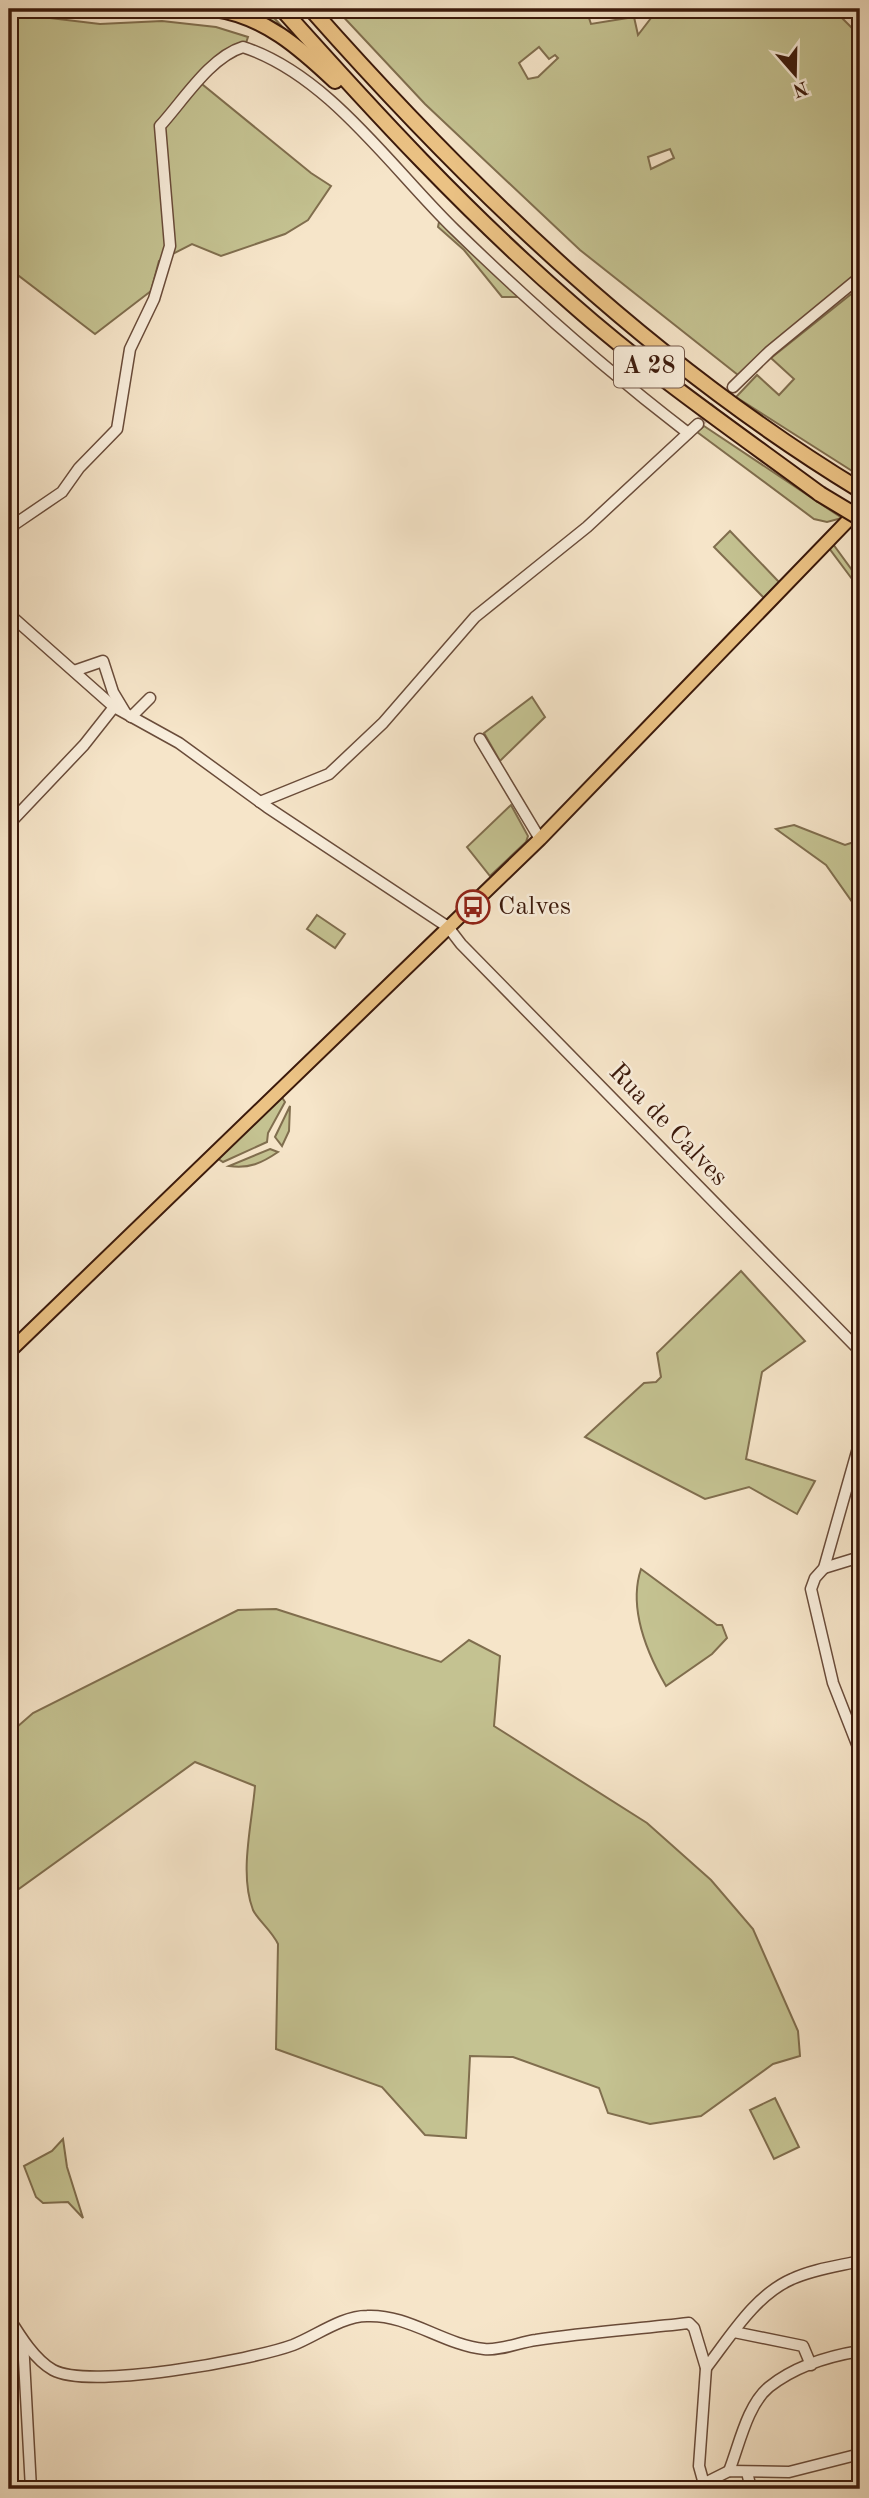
<svg xmlns="http://www.w3.org/2000/svg" width="869" height="2498" font-family="'Old Standard TT',serif">
<style>
.green{fill:#c4c291;stroke:#806e4e;stroke-width:2;fill-rule:evenodd}
.lines{fill:none;stroke-linecap:round;stroke-linejoin:round}
.minor-tunnel{stroke:#d1bca3;stroke-width:10;stroke-dasharray:10 5;stroke-linecap:butt}
.minor-casing{stroke:#6a4c3a;stroke-width:13}
.major-casing{stroke:#3b190b;stroke-width:16}
.highway-casing{stroke:#3b190b;stroke-width:18}
.minor{stroke:#f9eedc;stroke-width:10}
.major{stroke:#ebc284;stroke-width:12}
.highway{stroke:#ebc284;stroke-width:14}
.highway-bridge-casing{stroke:#3b190b;stroke-width:18;stroke-linecap:butt}
.highway-bridge{stroke:#ebc284;stroke-width:14}
.labels{text-anchor:middle;dominant-baseline:central;stroke-width:5;stroke-linejoin:round;paint-order:stroke}
.shield{fill:#f9eedc;stroke:#74594a;stroke-width:2}
.shield-label{font-size:24px;font-weight:bold;fill:#3b190b}
.poi-label{font-size:26px;fill:#3b190b;stroke:#f9eedc;text-anchor:start}
.street-label{font-size:26px;fill:#3b190b;stroke:#f9eedc}
</style>
<rect width="100%" height="100%" fill="#f6e5c9"/>
<filter id="stains"><feTurbulence type="fractalNoise" baseFrequency=".00286" numOctaves="4"/><feColorMatrix values="0 0 0 0 .2 0 0 0 0 .09 0 0 0 0 .02 0 0 0 .5 -.17"/></filter>
<radialGradient id="worn" r=".72"><stop offset=".6" stop-color="#630" stop-opacity="0"/><stop offset="1" stop-color="#630" stop-opacity=".3"/></radialGradient>
<g class="green">
<polygon points="9,9 26,9 50,18 100,24 162,21 216,27 248,37 246,43 197,80 311,173 331,186 308,220 285,234 221,256 192,244 159,261 151,291 95,334 15,273 9,281"/>
<polygon points="230,9 266,9 286,31"/>
<path d="M 336,9 L 586,9 L 591,24 L 634,17 L 638,35 L 658,9 L 835,11 L 856,32 L 860,28 L 860,274 L 738,375 L 580,250 L 425,104 ZM 539,47 L 549,59 L 555,55 L 558,58 L 538,77 L 528,79 L 519,63 ZM 670,149 L 674,158 L 651,169 L 648,157 Z"/>
<polygon points="440,217 523,297 502,297 464,250 438,227"/>
<polygon points="860,287 860,476 736,397 757,375 779,395 794,379 771,358"/>
<polygon points="704,426 842,518 827,522 814,519 697,432"/>
<polygon points="730,531 779,582 764,598 714,547"/>
<polygon points="833,544 852,570 860,564 860,582 855,583 829,548"/>
<polygon points="532,697 545,717 500,761 484,733"/>
<polygon points="511,805 528,836 526,842 490,876 467,847"/>
<polygon points="794,825 845,845 860,840 860,913 826,865 776,829"/>
<polygon points="317,915 345,934 335,948 307,929"/>
<polygon points="281,1096 285,1102 268,1133 267,1142 223,1162 217,1158"/>
<polygon points="290,1106 289,1131 282,1146 275,1137"/>
<path d="M 270,1149 L 278,1152 C 262,1163 249,1169 229,1166 Z"/>
<polygon points="741,1271 805,1341 762,1372 746,1459 815,1481 797,1514 749,1487 705,1499 585,1437 644,1383 656,1382 661,1377 657,1353"/>
<path d="M 641,1569 L 717,1625 L 722,1625 L 727,1638 L 712,1654 L 666,1686 C 647,1653 628,1608 641,1569 Z"/>
<path d="M 276,1609 L 441,1662 L 469,1640 L 500,1656 L 494,1726 L 647,1823 L 711,1880 L 753,1929 L 798,2031 L 800,2056 L 773,2064 L 701,2116 L 650,2124 L 608,2113 L 599,2088 L 513,2057 L 470,2056 L 466,2138 L 425,2135 L 382,2087 L 276,2049 L 278,1944 C 272,1931 257,1919 253,1910 C 239,1873 252,1824 255,1786 L 195,1762 L 9,1896 L 9,1734 L 33,1713 L 238,1610 Z"/>
<polygon points="775,2098 799,2147 774,2159 750,2110"/>
<polygon points="63,2139 67,2167 83,2218 68,2202 43,2203 36,2197 24,2166 52,2151"/>
</g>
<g class="lines">
<polyline class="minor-tunnel" points="698,424 733,387"/>
<defs>
<g id="minor">
<polyline points="733,387 770,351 860,277"/>
<path d="M 9,533 L 15,524 L 62,492 L 79,468 L 117,429 L 130,349 L 154,299 L 170,246 L 160,126 C 183,101 210,57 243,47 C 329,75 392,169 455,230 C 529,302 606,370 688,433"/>
<polyline points="9,614 114,707 179,743 267,807 448,927 461,944 860,1351"/>
<polyline points="74,671 103,661 113,692 125,712"/>
<polyline points="131,717 150,698"/>
<polyline points="480,739 540,839"/>
<polyline points="260,802 329,774 383,723 475,617 587,527 698,424"/>
<polyline points="9,824 84,745 114,707"/>
<polyline points="860,1441 824,1568 815,1578 811,1589 833,1683 860,1752"/>
<polyline points="824,1568 860,1557"/>
<path d="M 9,2318 C 20,2336 35,2360 53,2370 C 90,2390 252,2360 293,2345 C 316,2336 342,2316 367,2316 C 408,2314 444,2345 484,2349 C 500,2351 520,2342 536,2340 C 587,2332 638,2329 689,2323 L 694,2328 L 706,2368 L 699,2466 L 704,2484"/>
<polyline points="734,2332 803,2346 811,2365"/>
<polyline points="23,2341 31,2489"/>
<path d="M 706,2368 C 730,2337 755,2295 792,2279 C 813,2269 838,2266 860,2261"/>
<path d="M 729,2471 C 739,2446 747,2405 769,2387 C 794,2367 829,2356 860,2351"/>
<polyline points="747,2472 751,2489"/>
<polyline points="693,2489 729,2471 789,2472 860,2454"/>
</g>
<polyline id="major" points="9,1352 540,839 860,508"/>
<g id="highway">
<path d="M 215,9 C 264,16 300,48 335,81"/>
<path d="M 282,9 C 374,112 467,213 572,304 C 650,373 736,432 820,494"/>
<path d="M 311,9 C 473,192 650,362 860,490"/>
</g>
</defs>
<use href="#minor" class="minor-casing"/>
<use href="#major" class="major-casing"/>
<use href="#highway" class="highway-casing"/>
<use href="#minor" class="minor"/>
<use href="#major" class="major"/>
<use href="#highway" class="highway"/>
<defs>
<polyline id="highway-bridge" points="820,494 860,518"/>
</defs>
<use href="#highway-bridge" class="highway-bridge-casing"/>
<use href="#highway-bridge" class="highway-bridge"/>
</g>
<defs>
<symbol id="bus-ring" viewBox="-11 -11 22 22"><circle r="9.5" fill="#f9eedc" stroke="#8f2418" stroke-width="1.5"/><path d="M-5-6H5V4H4V6H2V4H-2V6H-4V4H-5ZM-3.5-4V0h7V-4ZM-3.5 1.2v1.5H-2V1.2ZM2 1.2v1.5H3.5V1.2Z" fill="#8f2418"/></symbol>
</defs>
<g fill-rule="evenodd">
<use href="#bus-ring" x="454" y="888" width="38" height="38"/>
</g>
<g class="labels">
<rect class="shield" x="614" y="346.5" width="70" height="41" rx="5"/>
<g class="shield-label">
<text x="649" y="367">A 28</text>
</g>
<g class="poi-label">
<text x="498" y="907">Calves</text>
</g>
<g class="street-label">
<text transform="translate(668 1125) rotate(46)">Rua de Calves</text>
</g>
</g>
<rect width="869" height="2498" fill="none" stroke="#f6e5c9" stroke-width="35"/>
<rect x="10" y="10" width="848" height="2477" fill="none" stroke="#3b190b" stroke-width="3.5"/>
<rect x="18" y="18" width="834" height="2463" fill="none" stroke="#3b190b" stroke-width="2"/>
<g transform="translate(795 74) rotate(160)" stroke="#f9eedc" stroke-width="5" paint-order="stroke">
<path d="M0-5L12 26L0 18L-12 26Z" fill="#3b190b"/>
<text y="-10" font-size="19" font-weight="bold" text-anchor="middle" fill="#3b190b">N</text>
</g>
<rect width="100%" height="100%" filter="url(#stains)"/>
<rect width="100%" height="100%" fill="url(#worn)"/>
</svg>
